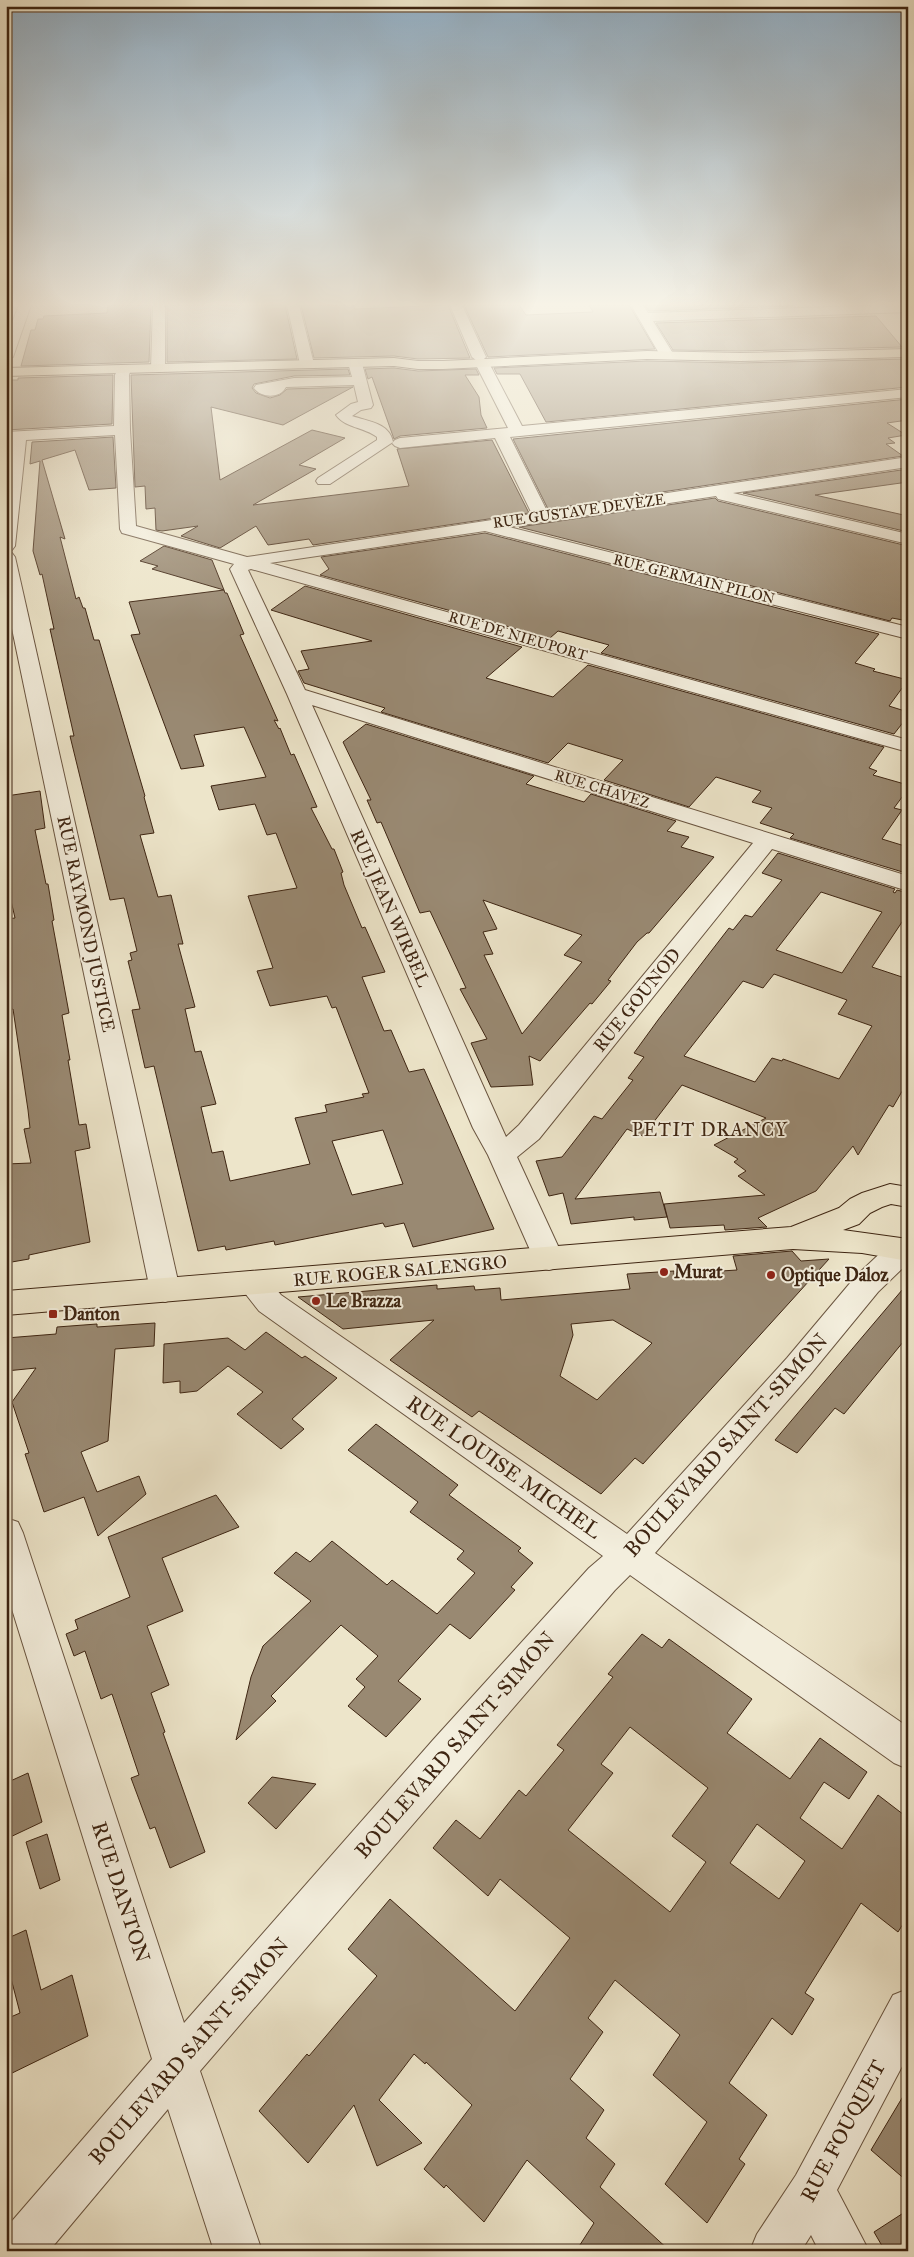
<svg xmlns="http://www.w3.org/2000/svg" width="914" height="2257" font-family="'IM FELL Great Primer',serif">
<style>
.building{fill:#998972;stroke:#3e2512;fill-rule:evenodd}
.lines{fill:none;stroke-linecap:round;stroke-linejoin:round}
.minor-casing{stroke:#6a5540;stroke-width:2}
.major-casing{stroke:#3e2512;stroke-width:2}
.minor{fill:#f3eedd;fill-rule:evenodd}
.major{fill:#ede5ca;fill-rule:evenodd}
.poi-dot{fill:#8f2418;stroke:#f3eedd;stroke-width:2}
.labels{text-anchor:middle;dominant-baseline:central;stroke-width:4;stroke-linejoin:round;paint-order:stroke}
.far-street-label{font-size:15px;fill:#3e2512;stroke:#f3eedd}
.street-label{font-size:18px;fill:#3e2512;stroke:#f3eedd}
.poi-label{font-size:18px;font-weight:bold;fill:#3e2512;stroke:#f3eedd;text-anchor:start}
.neighbourhood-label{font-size:19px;letter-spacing:1px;fill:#3e2512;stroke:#f3eedd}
.near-street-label{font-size:21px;fill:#3e2512;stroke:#f3eedd}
</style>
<rect width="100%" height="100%" fill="#ede5ca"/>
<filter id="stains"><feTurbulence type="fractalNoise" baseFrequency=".004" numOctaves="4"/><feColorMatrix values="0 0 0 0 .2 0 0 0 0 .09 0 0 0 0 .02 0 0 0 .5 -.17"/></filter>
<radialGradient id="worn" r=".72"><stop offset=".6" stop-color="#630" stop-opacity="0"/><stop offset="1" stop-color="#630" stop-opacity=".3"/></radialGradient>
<g class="building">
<polygon points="108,305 151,305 149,362 21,366 31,330 35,330 38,319 43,319 44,316 107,313"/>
<polygon points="167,305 285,305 297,359 167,362"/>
<polygon points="301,305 353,305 355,309 448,305 470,358 418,359 394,356 314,358"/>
<polygon points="464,305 519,305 526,315 593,312 589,305 629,305 655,349 488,357"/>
<polygon points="645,305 792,305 793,306 649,311"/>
<polygon points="876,316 902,347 740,351 673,350 656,323"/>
<polygon points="908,359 908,387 546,422 520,374 497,374 494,368 647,361 740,363"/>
<polygon points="394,368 418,371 476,369 479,375 465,375 479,397 481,415 487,428 400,436 394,439 372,377 368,379 365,369"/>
<polygon points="348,369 350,375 294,376 254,384 252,388 256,393 270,398 280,395 287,389 353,387 283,425 211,407 220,480 312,430 345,438 299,465 316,469 253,505 409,486 397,449 492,440 529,513 313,545 309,539 268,545 256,526 220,548 181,536 198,526 162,531 156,530 155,508 146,509 145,486 135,487 131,375"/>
<polygon points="113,375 112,424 6,430 6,380 18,380 18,378"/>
<polygon points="908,399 908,420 887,423 906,435 888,438 895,443 886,444 903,456 548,509 513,439"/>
<path d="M 113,437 L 116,488 L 89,490 L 75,450 L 42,460 L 65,539 L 60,537 L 76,599 L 79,597 L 83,608 L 85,608 L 94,640 L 99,640 L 145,796 L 144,797 L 154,833 L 140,835 L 158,897 L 171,895 L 183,944 L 178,944 L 195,1007 L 185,1009 L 195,1052 L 201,1051 L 216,1104 L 201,1107 L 212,1153 L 223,1151 L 230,1181 L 310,1164 L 295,1118 L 327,1112 L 325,1105 L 364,1097 L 362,1094 L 369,1093 L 336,1007 L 332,1008 L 327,996 L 270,1006 L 257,971 L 273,968 L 248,896 L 297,888 L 276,833 L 267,835 L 255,804 L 219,810 L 211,786 L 266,777 L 244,727 L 194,735 L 204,766 L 181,769 L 131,635 L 140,634 L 129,602 L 224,590 L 225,593 L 227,593 L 244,634 L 240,635 L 278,721 L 274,720 L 279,729 L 280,728 L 291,755 L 294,754 L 317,807 L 311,808 L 332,849 L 334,849 L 343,872 L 341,873 L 344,885 L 362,928 L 365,927 L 385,972 L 362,977 L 384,1031 L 391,1030 L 409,1072 L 424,1069 L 494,1229 L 413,1247 L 404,1223 L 385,1227 L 383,1223 L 275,1245 L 274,1241 L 226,1250 L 225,1246 L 198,1251 L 154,1066 L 145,1068 L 132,1010 L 140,1009 L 128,961 L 132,960 L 130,953 L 137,951 L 124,898 L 110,900 L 70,736 L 74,736 L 50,629 L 54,629 L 42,574 L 40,575 L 33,551 L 40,461 L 30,464 L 32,442 ZM 383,1130 L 403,1184 L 352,1195 L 332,1141 Z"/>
<polygon points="908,469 908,482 815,495 908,516 908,532 743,493"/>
<polygon points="715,498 718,501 908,546 908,621 892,618 890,621 519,527"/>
<polygon points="485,533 879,634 855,663 875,669 873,671 908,680 889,706 908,712 908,716 894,734 601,653 609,645 558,631 550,638 320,575 329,569 321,557"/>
<polygon points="164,546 212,560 224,590 152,569 158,566 140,561"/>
<polygon points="305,586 522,647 486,678 553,697 588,665 884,747 869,768 877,771 873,775 908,785 908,789 894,808 902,810 882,839 908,847 908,870 906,873 790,838 794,834 760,823 772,808 752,802 761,791 716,777 689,807 604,780 623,760 568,743 548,763 381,712 385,708 304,683 298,671 309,669 301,651 372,641 271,610"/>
<path d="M 366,724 L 534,776 L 526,784 L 584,802 L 591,794 L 676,821 L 667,831 L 689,837 L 681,847 L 714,857 L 649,933 L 647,933 L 637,942 L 608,980 L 611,981 L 592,1004 L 590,1003 L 540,1061 L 529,1056 L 533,1085 L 491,1087 L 471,1043 L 487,1039 L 460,989 L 466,988 L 430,911 L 420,913 L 381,822 L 377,823 L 367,800 L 371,800 L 343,742 ZM 483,900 L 582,935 L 564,955 L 582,962 L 522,1034 L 484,955 L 493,954 L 483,932 L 497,929 Z"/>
<polygon points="40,791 45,828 35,830 46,884 48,884 54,920 52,921 69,1013 62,1015 70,1060 68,1060 79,1125 86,1124 90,1148 75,1151 90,1242 29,1255 29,1259 6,1263 6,1164 31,1163 24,1129 30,1128 28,1110 13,1009 6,1010 6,919 15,918 6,879 6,796"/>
<path d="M 778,853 L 895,889 L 893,892 L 895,893 L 897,890 L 908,893 L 908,920 L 904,919 L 872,967 L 908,979 L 908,1081 L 893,1107 L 889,1105 L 858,1155 L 853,1146 L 816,1191 L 758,1218 L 767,1227 L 725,1230 L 724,1225 L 670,1228 L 664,1204 L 765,1195 L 738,1176 L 746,1171 L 734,1162 L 738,1159 L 714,1145 L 766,1118 L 682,1085 L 643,1136 L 627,1129 L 575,1199 L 660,1192 L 667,1217 L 634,1220 L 634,1217 L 571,1224 L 563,1193 L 549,1196 L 536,1161 L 562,1157 L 594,1116 L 602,1119 L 633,1080 L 628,1078 L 644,1057 L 634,1053 L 658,1020 L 729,928 L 733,930 L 745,915 L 752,917 L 782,880 L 762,873 ZM 821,892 L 882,912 L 842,973 L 776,950 ZM 774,974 L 847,1000 L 838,1014 L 872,1026 L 839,1079 L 783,1059 L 782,1061 L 772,1058 L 755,1082 L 684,1056 L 743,981 L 763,988 Z"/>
<path d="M 792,1251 L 801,1261 L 829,1259 L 643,1464 L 635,1458 L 601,1494 L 479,1411 L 472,1417 L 390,1360 L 434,1320 L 343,1329 L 298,1297 L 437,1285 L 437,1289 L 474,1286 L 475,1290 L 500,1288 L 501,1300 L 630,1289 L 627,1274 L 674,1271 L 674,1274 L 737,1270 L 733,1256 ZM 613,1320 L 652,1343 L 597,1400 L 560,1376 L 573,1335 L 571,1324 Z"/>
<polygon points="908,1283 908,1336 844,1414 835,1408 797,1453 775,1440"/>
<polygon points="155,1323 154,1346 115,1349 108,1441 81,1452 97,1492 139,1476 146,1494 98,1536 84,1497 44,1512 25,1454 29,1453 12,1402 36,1368 6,1371 6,1338 56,1334 57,1327 97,1324 97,1327"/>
<polygon points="266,1332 302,1358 305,1356 337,1378 292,1419 304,1429 281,1449 237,1414 263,1392 228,1366 197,1391 180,1393 180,1381 163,1383 164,1344 228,1338 245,1350"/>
<polygon points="376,1424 458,1485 449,1495 521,1548 518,1551 533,1563 511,1587 515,1590 470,1639 450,1624 398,1681 421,1699 386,1737 348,1706 365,1687 356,1679 378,1656 341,1625 271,1696 276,1701 236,1740 251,1677 263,1646 311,1601 274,1573 296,1552 310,1562 332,1541 387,1585 392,1580 437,1614 475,1573 457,1559 464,1551 410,1512 418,1502 348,1450"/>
<polygon points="216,1495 239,1527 162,1558 183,1611 147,1626 169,1685 151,1693 165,1732 163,1733 205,1852 170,1868 155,1827 150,1829 131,1778 139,1775 112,1694 101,1699 85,1651 74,1656 66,1634 78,1629 75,1620 130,1597 108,1537"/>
<path d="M 642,1634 L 662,1648 L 669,1639 L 752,1699 L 727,1733 L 790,1779 L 820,1738 L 867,1772 L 849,1799 L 824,1782 L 800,1818 L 842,1849 L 878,1795 L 908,1818 L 908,1916 L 898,1932 L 861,1903 L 805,1993 L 814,1999 L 792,2035 L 772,2018 L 729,2083 L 767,2115 L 739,2159 L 745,2164 L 707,2223 L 665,2184 L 707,2122 L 653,2075 L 680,2035 L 615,1980 L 588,2018 L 603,2032 L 570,2079 L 604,2110 L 586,2138 L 615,2164 L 600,2187 L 670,2251 L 576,2251 L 594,2223 L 527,2160 L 484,2222 L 446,2185 L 444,2188 L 424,2169 L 472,2105 L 426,2062 L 425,2064 L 414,2054 L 379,2100 L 422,2143 L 377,2166 L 354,2105 L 308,2163 L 259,2111 L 307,2054 L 309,2056 L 377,1976 L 348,1949 L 390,1899 L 515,2011 L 570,1938 L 500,1879 L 488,1896 L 433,1848 L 456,1820 L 480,1839 L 519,1790 L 526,1796 L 564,1750 L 557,1745 L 613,1677 L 608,1674 ZM 630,1727 L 708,1788 L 672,1836 L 706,1862 L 670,1912 L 568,1830 L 613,1773 L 601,1764 ZM 757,1824 L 805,1861 L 779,1899 L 730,1863 Z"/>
<polygon points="28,1773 42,1822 6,1839 6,1783"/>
<polygon points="272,1777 316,1784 276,1829 248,1803"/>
<polygon points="47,1834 60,1880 40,1889 26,1842"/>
<polygon points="26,1930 41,1990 72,1975 88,2036 6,2076 6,2019 20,2013 6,1959 6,1939"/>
<polygon points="908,2088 908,2182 871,2150"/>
<polygon points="908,2210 908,2251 885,2251 874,2232"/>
</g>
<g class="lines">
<defs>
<g id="minor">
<polygon points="19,305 31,305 13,357 6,361 6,338"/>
<polygon points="153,305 165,305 165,368 158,372 151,368"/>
<polygon points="287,305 299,305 314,364 312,367 307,368 300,364"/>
<path d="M 450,305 L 462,305 L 486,357 L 484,359 L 489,363 L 522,426 L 908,389 L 908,397 L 510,437 L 547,511 L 908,457 L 908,467 L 733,493 L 908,534 L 908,544 L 718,499 L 716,496 L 509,527 L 908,627 L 908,639 L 485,531 L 270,563 L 908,740 L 908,752 L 251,569 L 248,570 L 305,690 L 908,876 L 908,891 L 772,849 L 539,1139 L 517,1157 L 564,1259 L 560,1267 L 549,1270 L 538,1267 L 534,1259 L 488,1155 L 473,1128 L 287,694 L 230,569 L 234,564 L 122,533 L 120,529 L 115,435 L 26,440 L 15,546 L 12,550 L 6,551 L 6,476 L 11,441 L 6,442 L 6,432 L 114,426 L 115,375 L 119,366 L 124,365 L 131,369 L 129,375 L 130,430 L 136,526 L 247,557 L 532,514 L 495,438 L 400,448 L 395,446 L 392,443 L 395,440 L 400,438 L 508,428 L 475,363 L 477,361 L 472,357 ZM 312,705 L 753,843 L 519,1125 L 506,1137 Z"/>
<polygon points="631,305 643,305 648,313 890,305 908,305 908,312 653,321 674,355 667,359 660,355"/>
<path d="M 355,359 L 362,363 L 373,405 L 371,408 L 361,410 L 352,416 C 367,421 390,423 393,442 L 330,484 L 318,484 L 316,481 L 318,478 L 377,440 L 377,437 C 364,427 345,428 336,415 L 351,404 L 358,402 L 354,385 L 286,387 C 280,399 261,398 254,388 L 256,385 L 294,378 L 352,377 L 348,363 Z"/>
<polygon points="6,552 12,553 15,557 180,1290 176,1298 165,1302 154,1298 150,1290 6,600"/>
<path d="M 902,1239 L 908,1241 L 908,1263 L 878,1292 L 809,1376 L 655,1553 L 908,1727 L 908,1769 L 894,1763 L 630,1575 L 615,1590 L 200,2071 L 262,2251 L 214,2251 L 168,2109 L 49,2251 L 6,2251 L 6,2228 L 152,2059 L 6,1590 L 6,1518 L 18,1522 L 23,1533 L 184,2023 L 433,1740 L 589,1568 L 603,1556 L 259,1311 L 237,1283 L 241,1275 C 262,1268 268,1280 281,1295 L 627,1534 L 787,1358 L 856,1276 L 892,1242 Z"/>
<polygon points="908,1989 908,2055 837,2190 869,2251 819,2251 811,2235 801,2251 750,2251 757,2234 796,2175 893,1995"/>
</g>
<g id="major">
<polygon points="908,349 908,357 740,361 647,359 443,369 418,369 394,366 6,376 6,368 394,358 418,361 443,361 647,351 740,353"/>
<polygon points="890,1184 908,1187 908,1207 891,1204 882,1207 870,1213 859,1224 843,1230 908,1239 908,1261 862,1253 793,1249 6,1315 6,1291 791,1227 839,1208 850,1199 862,1193"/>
</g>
</defs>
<use href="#minor" class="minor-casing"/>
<use href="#major" class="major-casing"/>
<use href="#minor" class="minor"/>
<use href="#major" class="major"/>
</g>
<linearGradient id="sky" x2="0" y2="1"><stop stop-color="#92aec3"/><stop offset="0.49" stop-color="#f7f3e7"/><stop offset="1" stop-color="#f7f3e7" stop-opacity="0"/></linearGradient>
<rect width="914" height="621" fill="url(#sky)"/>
<g class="poi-dot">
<circle cx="664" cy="1272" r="5"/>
<circle cx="771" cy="1275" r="5"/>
<circle cx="316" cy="1301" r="5"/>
<rect x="48" y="1309" width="10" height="10" rx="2.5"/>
</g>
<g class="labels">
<g class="far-street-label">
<text transform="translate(579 511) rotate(-8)">RUE GUSTAVE DEVÈZE</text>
<text transform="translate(694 579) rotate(14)">RUE GERMAIN PILON</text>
<text transform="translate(518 636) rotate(16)">RUE DE NIEUPORT</text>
<text transform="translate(602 789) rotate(17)">RUE CHAVEZ</text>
</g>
<g class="street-label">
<text transform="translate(390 908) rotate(66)">RUE JEAN WIRBEL</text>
<text transform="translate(86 924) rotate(78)">RUE RAYMOND JUSTICE</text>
<text transform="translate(637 1000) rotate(-51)">RUE GOUNOD</text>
<text transform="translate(400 1271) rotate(-5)">RUE ROGER SALENGRO</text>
</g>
<g class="poi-label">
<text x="674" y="1272">Murat</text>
<text x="781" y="1275">Optique Daloz</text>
<text x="326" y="1301">Le Brazza</text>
<text x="63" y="1314">Danton</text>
</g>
<g class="neighbourhood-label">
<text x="710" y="1129">PETIT DRANCY</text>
</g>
<g class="near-street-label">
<text transform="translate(726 1445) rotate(-48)">BOULEVARD SAINT-SIMON</text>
<text transform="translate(504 1467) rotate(35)">RUE LOUISE MICHEL</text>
<text transform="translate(455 1745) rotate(-49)">BOULEVARD SAINT-SIMON</text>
<text transform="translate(121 1892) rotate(72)">RUE DANTON</text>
<text transform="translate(189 2051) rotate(-49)">BOULEVARD SAINT-SIMON</text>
<text transform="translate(843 2131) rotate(-62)">RUE FOUQUET</text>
</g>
</g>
<rect width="914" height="2257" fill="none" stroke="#ede5ca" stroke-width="25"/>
<rect x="8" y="8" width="899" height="2242" fill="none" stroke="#3e2512" stroke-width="2.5"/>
<rect x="12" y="12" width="889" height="2232" fill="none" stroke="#3e2512"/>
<rect width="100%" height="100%" filter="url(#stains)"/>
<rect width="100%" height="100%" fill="url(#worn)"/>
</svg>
